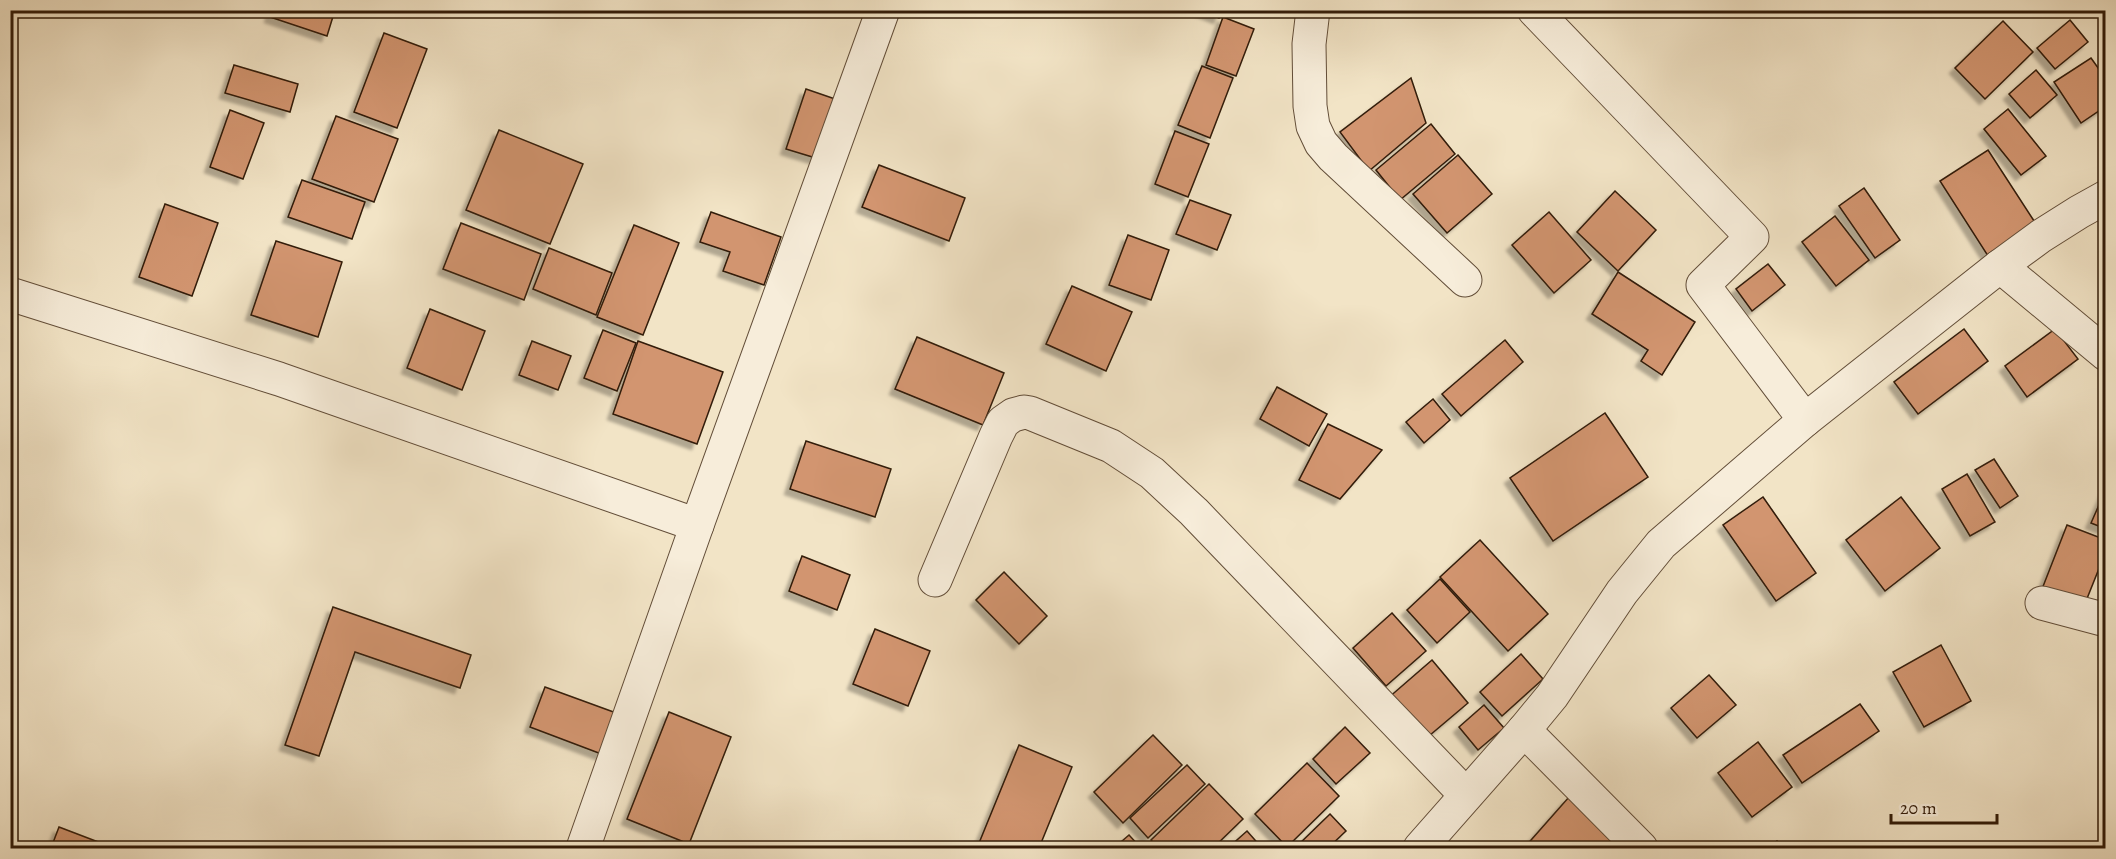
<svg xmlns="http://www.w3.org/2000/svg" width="2116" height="859" font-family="Alegreya,serif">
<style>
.building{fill:#d29570;stroke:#321b08;stroke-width:1.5;filter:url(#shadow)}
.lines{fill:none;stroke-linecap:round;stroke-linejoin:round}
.minor-casing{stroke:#624d38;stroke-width:35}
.minor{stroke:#f7edda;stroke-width:33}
</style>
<defs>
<filter id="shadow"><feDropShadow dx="-5.5" dy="5.5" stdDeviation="1.5" flood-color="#0004"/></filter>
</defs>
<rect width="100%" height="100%" fill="#f2e4c6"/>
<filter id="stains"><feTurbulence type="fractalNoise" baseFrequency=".00333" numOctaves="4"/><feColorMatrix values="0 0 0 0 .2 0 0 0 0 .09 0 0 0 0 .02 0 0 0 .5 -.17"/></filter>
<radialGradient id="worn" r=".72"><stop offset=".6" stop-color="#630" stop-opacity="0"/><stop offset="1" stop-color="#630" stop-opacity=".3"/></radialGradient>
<g class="building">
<polygon points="272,10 335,10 327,36 270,17"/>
<polygon points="1199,10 1222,10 1219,18"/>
<polygon points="1223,17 1254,29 1236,76 1206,65"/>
<polygon points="2070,20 2088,42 2055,69 2037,48"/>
<polygon points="2003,21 2033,52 1985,99 1955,68"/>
<polygon points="384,33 427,49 397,128 354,112"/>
<polygon points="2091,58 2106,79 2106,106 2081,123 2054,82"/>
<polygon points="234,65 298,84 290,112 225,93"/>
<polygon points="1202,66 1233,78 1210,138 1178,125"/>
<polygon points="2036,70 2057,95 2030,118 2009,94"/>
<polygon points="1411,78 1426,123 1369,171 1340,132"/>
<polygon points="806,89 838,100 819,159 786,149"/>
<polygon points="2008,109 2046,156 2021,175 1984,129"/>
<polygon points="230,110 264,123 243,179 210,167"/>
<polygon points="336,116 398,139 374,202 312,179"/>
<polygon points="1431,124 1455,154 1400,200 1376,170"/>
<polygon points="499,130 583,164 550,244 466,210"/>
<polygon points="1175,131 1209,144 1188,197 1155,184"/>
<polygon points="1988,150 2038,227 1990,259 1940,181"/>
<polygon points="1458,155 1492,194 1447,233 1413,194"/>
<polygon points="879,165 965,198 949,241 862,207"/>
<polygon points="302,180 365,202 352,239 288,217"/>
<polygon points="1864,188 1900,240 1875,258 1839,206"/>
<polygon points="1615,191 1656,230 1618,271 1577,232"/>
<polygon points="1190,200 1231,215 1217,250 1176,234"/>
<polygon points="165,204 218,223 192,296 139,277"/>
<polygon points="711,212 781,237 764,285 723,271 730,252 700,242"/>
<polygon points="1549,212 1591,260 1554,293 1512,245"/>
<polygon points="1835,216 1869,260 1836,286 1802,242"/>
<polygon points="461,223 541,254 524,300 443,269"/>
<polygon points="634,225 679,243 643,335 597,317"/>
<polygon points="1128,235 1169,250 1151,300 1109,285"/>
<polygon points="276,241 342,262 318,337 251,315"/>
<polygon points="549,248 612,273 596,315 533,289"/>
<polygon points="1768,264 1785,285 1752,311 1736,289"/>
<polygon points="1618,272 1695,322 1662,375 1641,361 1648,350 1592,314"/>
<polygon points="1072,286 1132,312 1106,371 1046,344"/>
<polygon points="430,309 485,331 462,390 407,368"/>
<polygon points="1964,329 1988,361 1918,414 1894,382"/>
<polygon points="2055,329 2078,359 2027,397 2005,366"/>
<polygon points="603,330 636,343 617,391 584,378"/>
<polygon points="917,337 1004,373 983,425 895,389"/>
<polygon points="1505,340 1523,362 1461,416 1442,394"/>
<polygon points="532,341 571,356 558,390 519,375"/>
<polygon points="638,341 723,372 697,444 613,414"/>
<polygon points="1277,387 1327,414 1309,446 1260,419"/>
<polygon points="1433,399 1450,420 1424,443 1406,422"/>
<polygon points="1605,413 1648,477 1553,541 1510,478"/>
<polygon points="1328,424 1382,450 1340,499 1299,480"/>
<polygon points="806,441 891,469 875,517 790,489"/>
<polygon points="1994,459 2018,496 2000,508 1975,470"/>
<polygon points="1967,474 1995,522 1970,536 1942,489"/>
<polygon points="2106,489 2106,529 2091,523"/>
<polygon points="1763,497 1816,573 1776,601 1723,525"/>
<polygon points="1901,497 1940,548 1885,591 1846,540"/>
<polygon points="2067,525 2106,540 2106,551 2084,606 2042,589"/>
<polygon points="1480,540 1548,614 1508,651 1440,577"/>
<polygon points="802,556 850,575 837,610 789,591"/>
<polygon points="1004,572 1047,616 1019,644 976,600"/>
<polygon points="1440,579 1470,612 1437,643 1407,610"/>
<polygon points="333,607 471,655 460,688 355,652 319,756 285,745"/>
<polygon points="1392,613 1426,651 1386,686 1353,648"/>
<polygon points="875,629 930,651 908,706 853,684"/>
<polygon points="1941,645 1971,701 1924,727 1893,672"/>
<polygon points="1521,654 1543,679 1502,716 1480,692"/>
<polygon points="1432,660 1468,703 1423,741 1387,699"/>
<polygon points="1709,675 1736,705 1697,738 1671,708"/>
<polygon points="545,687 619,714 604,755 530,727"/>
<polygon points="1860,704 1879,731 1802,783 1783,755"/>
<polygon points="1484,705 1504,728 1478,750 1459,727"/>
<polygon points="669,712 731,737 689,844 627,819"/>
<polygon points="1345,727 1370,753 1336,784 1313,759"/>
<polygon points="1153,735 1182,765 1123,823 1094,792"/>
<polygon points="1758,742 1792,787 1752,817 1718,773"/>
<polygon points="1019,745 1072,767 1039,848 977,848"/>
<polygon points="1307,763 1339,796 1287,847 1255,814"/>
<polygon points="1187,765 1205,784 1148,838 1130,818"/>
<polygon points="1209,784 1243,819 1213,848 1159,848 1151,840"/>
<polygon points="1569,797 1617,840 1609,848 1524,848"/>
<polygon points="1330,814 1346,831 1328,848 1295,848"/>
<polygon points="59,827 114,848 51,848"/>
<polygon points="1247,831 1262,848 1228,848"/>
<polygon points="1129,835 1141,848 1114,848"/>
<polygon points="1777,841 1783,848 1767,848"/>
</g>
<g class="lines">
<defs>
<g id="minor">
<polyline points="1313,10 1309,44 1310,106 1313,126 1321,143 1333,157 1465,280"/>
<polyline points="1534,10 1752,237 1703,285 1805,420"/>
<polyline points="2000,266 2106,354"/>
<polyline points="10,294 279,379 697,525"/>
<polyline points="935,580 996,436 1003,422 1013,415 1024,412 1030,413 1111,446 1152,473 1194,512 1466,795"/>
<polyline points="2042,603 2106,620"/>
<polyline points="1524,730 1641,848"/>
<polyline points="583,848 697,525 883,10"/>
<polyline points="1420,848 1524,730 1552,696 1622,592 1661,544 1805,420 2000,266 2041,236 2079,212 2106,197"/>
</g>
</defs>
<use href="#minor" class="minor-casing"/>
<use href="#minor" class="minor"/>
</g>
<rect width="2116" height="859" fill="none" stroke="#f2e4c6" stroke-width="36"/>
<rect x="12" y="12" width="2092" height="835" fill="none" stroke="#321b08" stroke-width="3"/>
<rect x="18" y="18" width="2080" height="823" fill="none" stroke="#321b08" stroke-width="1.5"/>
<path d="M1891 814v9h106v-9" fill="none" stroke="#321b08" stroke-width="3"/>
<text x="1900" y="814" font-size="18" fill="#321b08" stroke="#f7edda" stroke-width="4.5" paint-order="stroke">20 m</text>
<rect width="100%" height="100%" filter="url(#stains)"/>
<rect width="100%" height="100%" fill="url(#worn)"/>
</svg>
